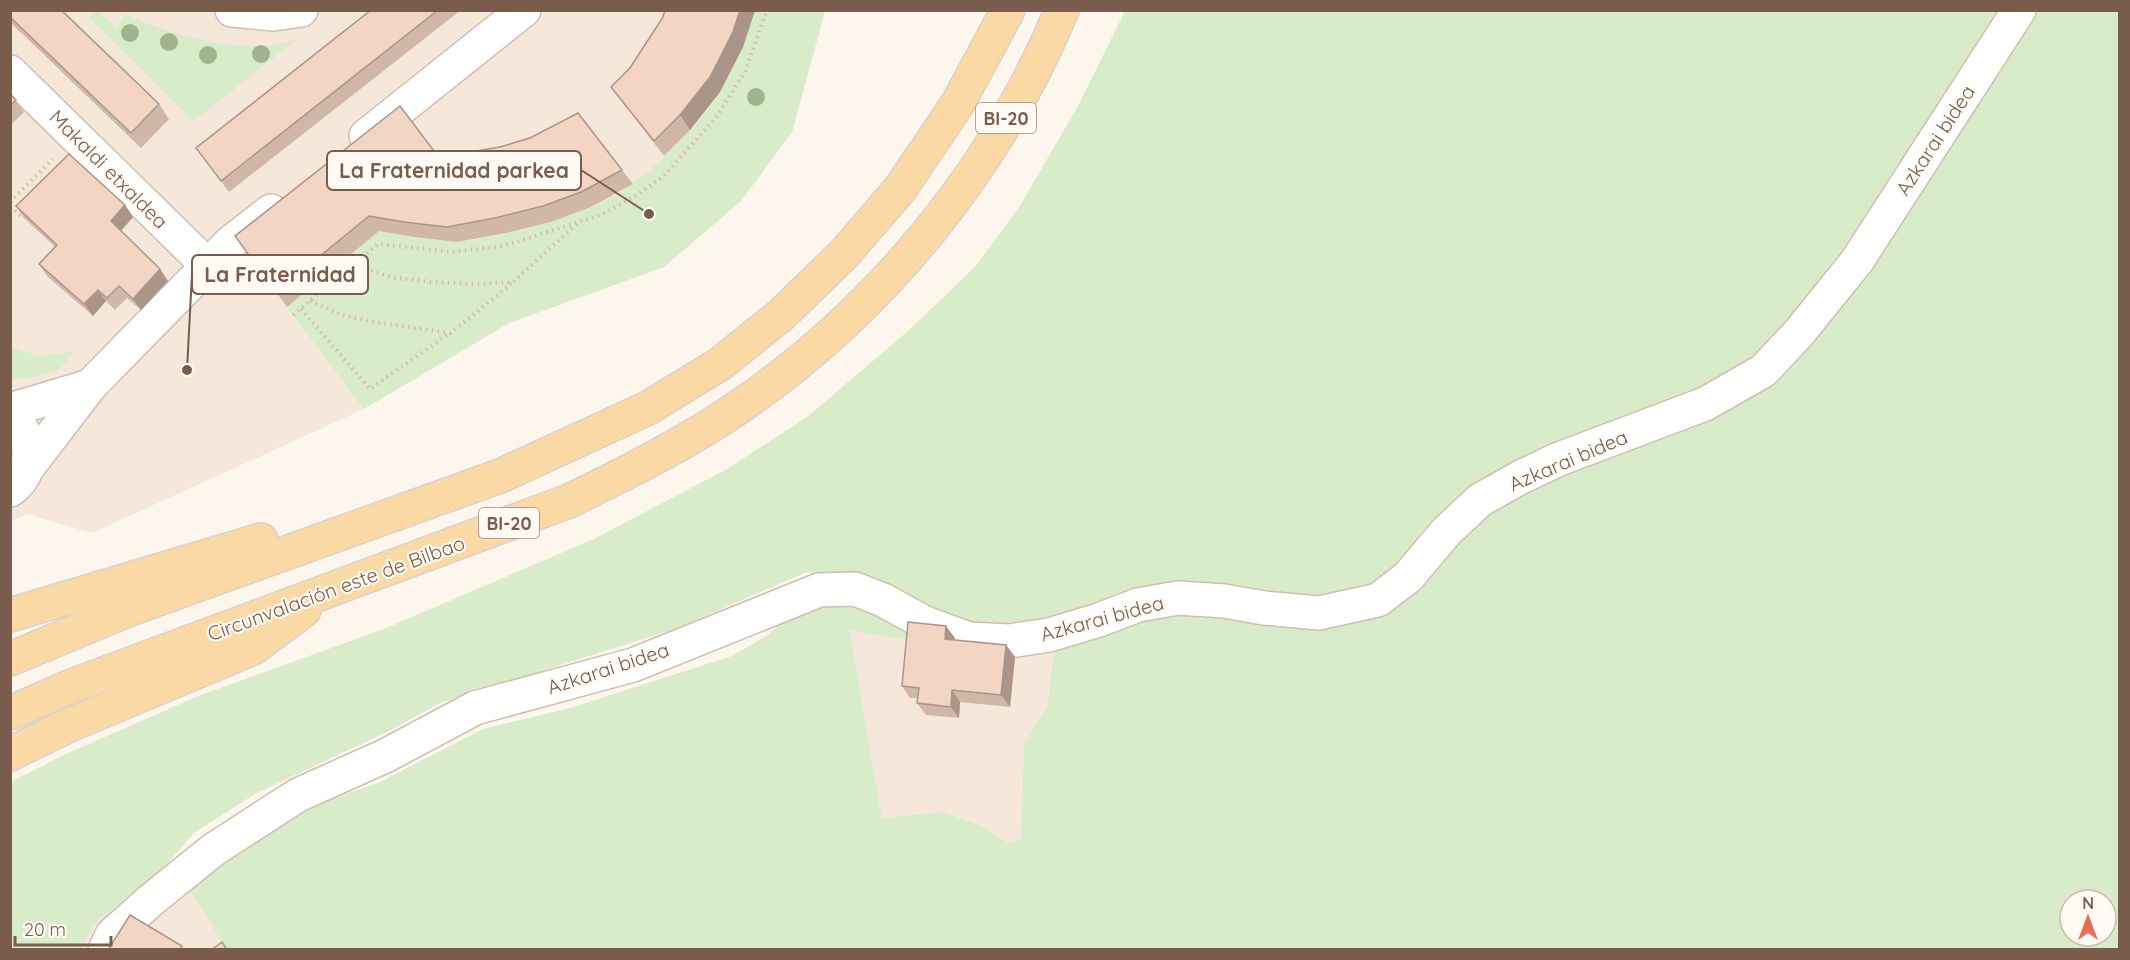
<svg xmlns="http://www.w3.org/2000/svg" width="2130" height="960" font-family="Quicksand,sans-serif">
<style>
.residential{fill:#f5e8da}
.green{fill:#d8ecc9;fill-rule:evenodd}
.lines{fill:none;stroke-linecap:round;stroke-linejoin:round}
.street-casing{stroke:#d1beb0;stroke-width:36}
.primary-casing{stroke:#dad1cd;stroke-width:36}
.path{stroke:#d9b8a5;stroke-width:4;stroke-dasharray:1.5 4.5;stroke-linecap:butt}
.street{stroke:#fff;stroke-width:33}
.primary{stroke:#fbd9a5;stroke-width:33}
.tree{fill:#a0b28e}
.wall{fill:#d1b7a8}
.shaded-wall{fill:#aa9588}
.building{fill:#f3d5c3;stroke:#aa9588;stroke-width:1.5}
.labels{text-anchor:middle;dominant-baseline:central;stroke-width:4.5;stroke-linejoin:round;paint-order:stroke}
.shield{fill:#fffaf3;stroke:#a28b7f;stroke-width:1.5}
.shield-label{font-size:18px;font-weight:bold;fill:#7a5c4d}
.street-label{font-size:20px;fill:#7a5c4d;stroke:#fffaf3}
.leader{fill:none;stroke:#7a5c4d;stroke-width:2}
.callout-dot{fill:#7a5c4d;stroke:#fffaf3;stroke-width:2}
.callout{fill:#fffaf3;stroke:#7a5c4d;stroke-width:2}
.callout-label{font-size:21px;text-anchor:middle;font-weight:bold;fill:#7a5c4d}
</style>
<rect width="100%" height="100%" fill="#fdf6ec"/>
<g class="residential">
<polygon points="11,11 825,11 792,132 741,201 664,267 509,323 364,409 92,533 27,514 11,521"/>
<polygon points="850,630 917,642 1054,650 1047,707 1024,744 1021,839 1009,843 982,826 943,812 882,818"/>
<polygon points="167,864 188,887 227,949 83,950 93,925"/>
</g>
<g class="green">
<polygon points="56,11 65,11 130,73 125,77"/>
<path d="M 97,11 L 116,27 L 125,14 C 165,33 220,48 264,46 C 275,46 286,42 296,40 L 194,121 L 89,17 Z"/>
<path d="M 755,11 L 825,11 L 792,132 L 741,201 L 664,267 L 509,323 L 364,409 L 287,307 L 379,231 C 404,235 431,242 456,241 C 478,241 503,234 524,229 C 561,219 602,207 633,184 C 660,164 704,119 721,91 C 736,65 746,38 755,11 Z"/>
<path d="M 1125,11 L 2119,11 L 2119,949 L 227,950 L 188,887 L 299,810 L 378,783 L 483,729 L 570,708 L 732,656 L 768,635 L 800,605 L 845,577 L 807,572 L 675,629 L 440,703 L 395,728 L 255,794 L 194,833 L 167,864 L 93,925 L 83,949 L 11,950 L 11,782 L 66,754 L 198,696 L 384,629 L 594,539 L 727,469 L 807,417 L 908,331 L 976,266 L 1021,204 L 1078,106 ZM 850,630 L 917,642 L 1054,651 L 1047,707 L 1024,744 L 1021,839 L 1009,843 L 982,826 L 943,812 L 882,818 ZM 2070,900 L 2106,900 L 2106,936 L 2070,936 Z"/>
<polygon points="11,347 39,356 75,351 59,370 30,378 11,378"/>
</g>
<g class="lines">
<defs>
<g id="street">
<polyline points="232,10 274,14 301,10"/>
<polyline points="10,72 208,266"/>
<polyline points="366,136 524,10"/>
<polyline points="10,410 90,386"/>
<path d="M 10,418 C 36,434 35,474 10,490"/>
<polyline points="28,467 90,386 230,243 271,211"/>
<polyline points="105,950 112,935 150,901 213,850 298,795 385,756 475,708 633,665 819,590 855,589 883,600 925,623 969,639 1009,641 1049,635 1099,620 1138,605 1178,598 1224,601 1264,608 1319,613 1378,600 1408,577 1446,532 1480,500 1519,478 1559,459 1705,404 1763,371 1798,334 1857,261 2019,10"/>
</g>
<g id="primary">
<polyline points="10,615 261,540"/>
<polyline points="10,659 130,609 500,476 648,408 720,364 781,315 844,254 900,189 958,103 1008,10"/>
<path d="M 10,713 L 74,685 L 569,501 C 626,473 683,445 736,409 C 879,312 995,171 1062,10"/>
<polyline points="10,754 67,726 253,648 304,610"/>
</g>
</defs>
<use href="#street" class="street-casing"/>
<use href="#primary" class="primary-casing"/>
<g class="path">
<polyline points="10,202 53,159"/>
<polyline points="10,207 24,218 26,216"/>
<polyline points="354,265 390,277 431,282 478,284 513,282 579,222"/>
<polyline points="310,301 342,315 374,322 451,333 512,283"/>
<polyline points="301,309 370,389 450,333"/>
<polyline points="293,315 378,244 452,252 503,246 601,215 634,197 664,176 717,116 745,72 767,10"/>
</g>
<use href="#street" class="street"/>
<use href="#primary" class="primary"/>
</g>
<g class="tree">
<circle cx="130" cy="33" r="9"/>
<circle cx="169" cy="42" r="9"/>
<circle cx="261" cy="54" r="9"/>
<circle cx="208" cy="55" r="9"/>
<circle cx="756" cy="97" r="9"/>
</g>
<g class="wall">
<polygon points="10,10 159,104 169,119 141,148 10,22"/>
<polygon points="371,10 461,10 229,192 196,148"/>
<polygon points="665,10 755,10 743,47 720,92 690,130 664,156 611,87 630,68 663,17"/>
<polygon points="10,94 24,112 10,126"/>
<polygon points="530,138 622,170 633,184 591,207 554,221 506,233 457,242 414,237 379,231 287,307 235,236 437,155 464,153 500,147"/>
<polygon points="125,205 133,217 121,231 168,281 141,310 127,298 115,310 106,301 93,316 47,276 39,264 55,247 24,218 16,206"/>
<polygon points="955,638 954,640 1006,645 1015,657 1010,707 960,702 959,718 926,715 917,703 918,698 910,698 902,686"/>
</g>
<g class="shaded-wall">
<polygon points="740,10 755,10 743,47 720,92 690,130 680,115"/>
<polygon points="125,205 133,217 119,233 111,221"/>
<polygon points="160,269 168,281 141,310 133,299"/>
<polygon points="98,290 106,301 93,316 84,304"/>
<polygon points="946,626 955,638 953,651 945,639"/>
<polygon points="1006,645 1015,657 1010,707 1001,695"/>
<polygon points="952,690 960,702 959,718 951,707"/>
</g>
<g class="building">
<polygon points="10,10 61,10 159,104 131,133 10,17"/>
<polygon points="371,10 438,10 221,181 196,148"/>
<polygon points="665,10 740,10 733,32 710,77 680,115 654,141 611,87 630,68 663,17"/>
<polygon points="10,94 16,100 10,106"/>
<polygon points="400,106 437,155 464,153 500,147 530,138 578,113 622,170 581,192 543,206 495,218 447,227 404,222 369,216 276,292 235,236"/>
<polygon points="69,154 125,205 111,221 160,269 133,299 119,286 107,298 98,290 84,304 39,264 57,245 16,206"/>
<polygon points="908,622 946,626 945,639 1006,645 1001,695 952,690 951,707 917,703 919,688 902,686"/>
<polygon points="130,915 182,946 180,950 108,950"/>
<polygon points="222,942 227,950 211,950"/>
</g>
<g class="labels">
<g class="shield">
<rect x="976" y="103" width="60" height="30" rx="4.5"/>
<rect x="479" y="508" width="60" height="30" rx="4.5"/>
</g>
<g class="shield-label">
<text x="1006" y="118">BI-20</text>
<text x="509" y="523">BI-20</text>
</g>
<g class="street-label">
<text transform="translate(1935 140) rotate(-57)">Azkarai bidea</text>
<text transform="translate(109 169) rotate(45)">Makaldi etxaldea</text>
<text transform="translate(1568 460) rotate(-23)">Azkarai bidea</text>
<text transform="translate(336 588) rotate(-20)">Circunvalación este de Bilbao</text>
<text transform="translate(1102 618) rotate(-15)">Azkarai bidea</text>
<text transform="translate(608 668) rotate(-18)">Azkarai bidea</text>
</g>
</g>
<path class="leader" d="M649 214L581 170M187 370L192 274"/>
<g class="callout-dot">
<circle cx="649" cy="214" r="6"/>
<circle cx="187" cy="370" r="6"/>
</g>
<g class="callout">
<rect x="327" y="151" width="254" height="39" rx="6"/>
<rect x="192" y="255" width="176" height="39" rx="6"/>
</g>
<g class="callout-label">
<text x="454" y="178">La Fraternidad parkea</text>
<text x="280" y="282">La Fraternidad</text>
</g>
<rect width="2130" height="960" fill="none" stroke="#7a5c4d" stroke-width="24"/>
<g transform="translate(2088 918)"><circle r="28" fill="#fffaf3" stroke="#cabbb1" stroke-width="1.5"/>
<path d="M0-4.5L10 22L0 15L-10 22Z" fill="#e76f51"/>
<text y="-9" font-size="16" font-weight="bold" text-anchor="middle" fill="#7a5c4d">N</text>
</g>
<path d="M15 936v9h96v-9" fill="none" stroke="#7a5c4d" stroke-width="3"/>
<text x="24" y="936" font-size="18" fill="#7a5c4d" stroke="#fffaf3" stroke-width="4.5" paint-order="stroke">20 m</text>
</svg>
